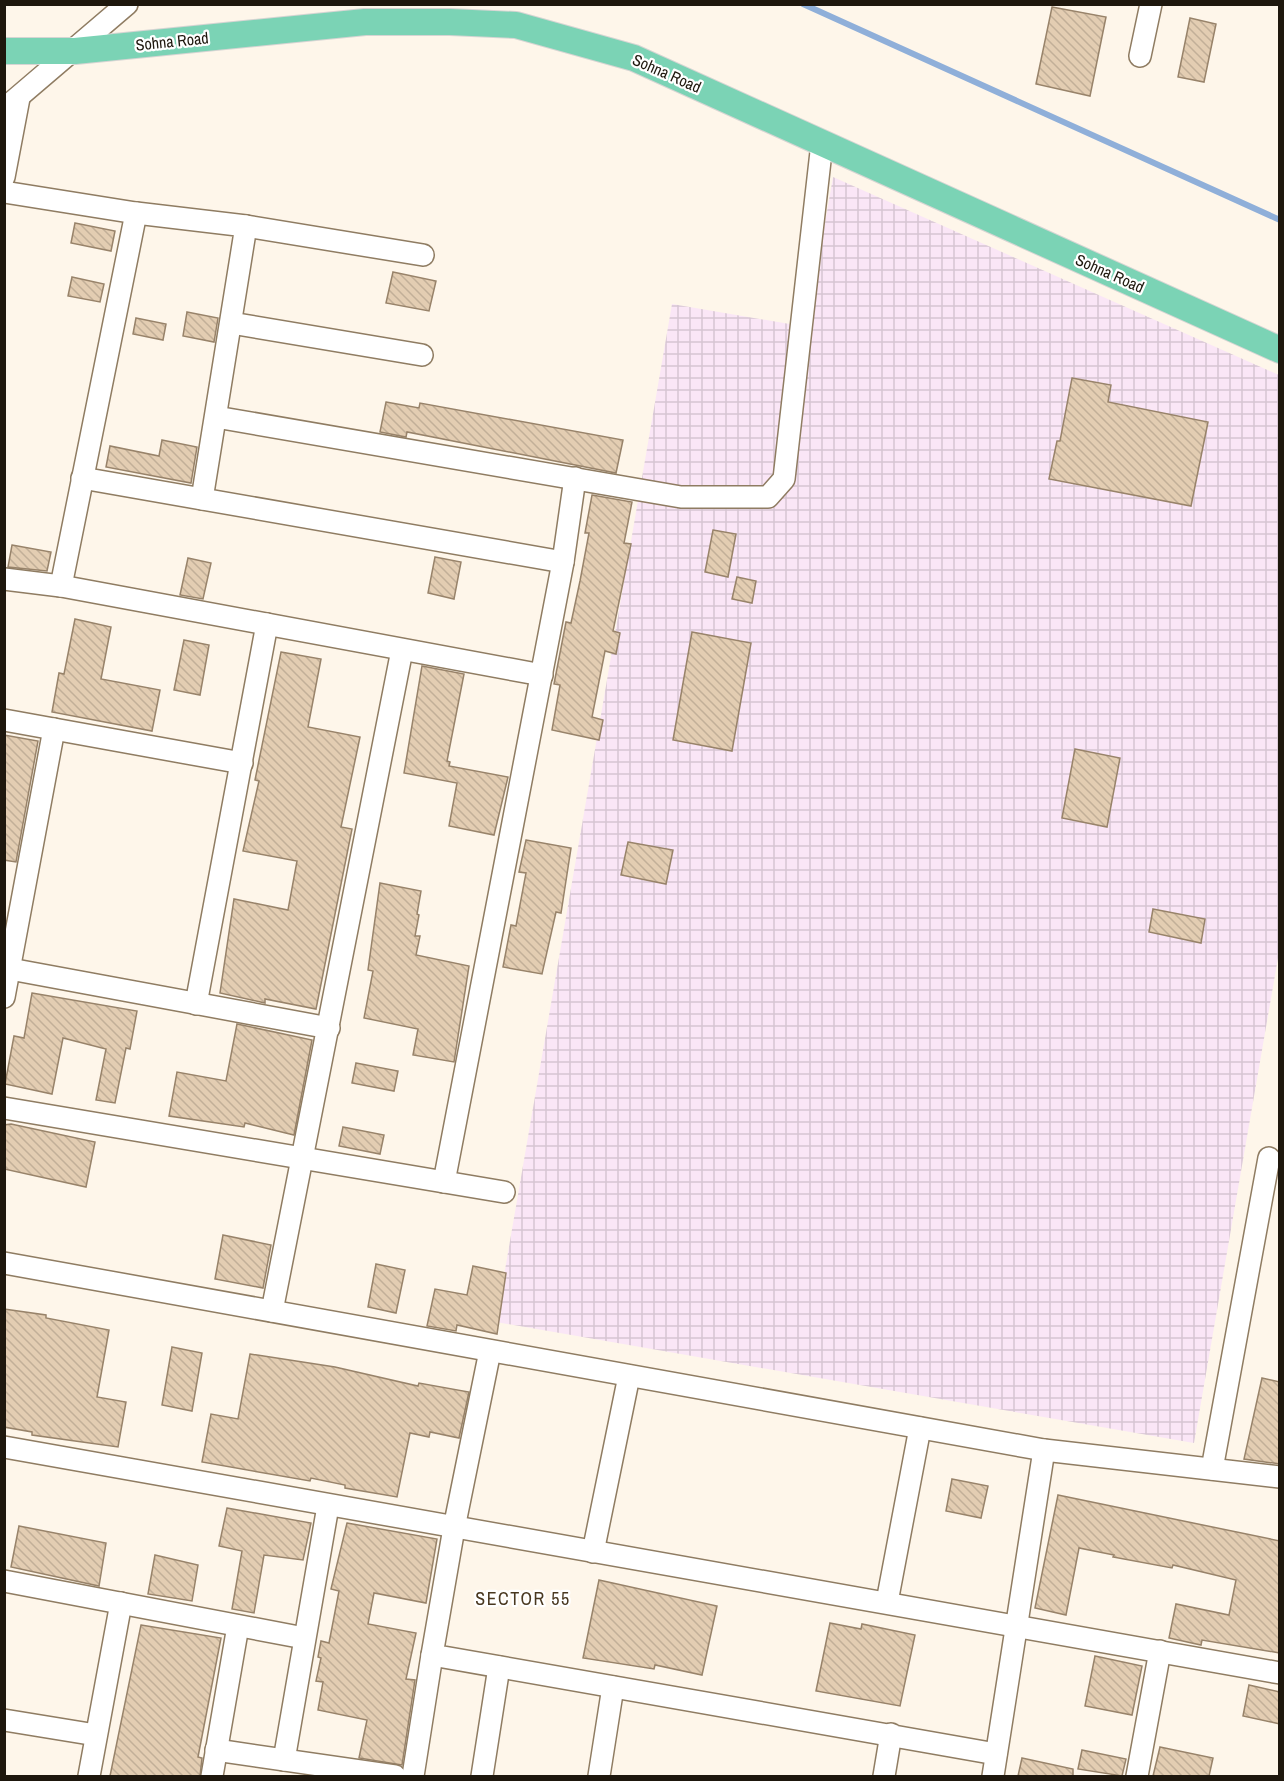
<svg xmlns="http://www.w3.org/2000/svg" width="1284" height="1781" font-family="'Archivo Narrow',sans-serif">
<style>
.industrial{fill:url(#industrial-grid)}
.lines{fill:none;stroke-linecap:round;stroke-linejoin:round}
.stream{stroke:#8fafd9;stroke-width:6}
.building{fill:url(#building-back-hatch);stroke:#98836a;stroke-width:1.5}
.minor-casing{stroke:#8f7c62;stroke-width:24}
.major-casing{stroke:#d6d5d3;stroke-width:28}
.minor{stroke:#fff;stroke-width:21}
.major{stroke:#7bd3b5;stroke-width:26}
.labels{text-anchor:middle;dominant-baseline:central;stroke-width:4.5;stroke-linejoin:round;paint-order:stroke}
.street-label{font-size:16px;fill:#1e170d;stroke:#fff}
.neighbourhood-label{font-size:18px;letter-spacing:1.5px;fill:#493820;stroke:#fff}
</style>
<defs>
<pattern id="industrial-grid" width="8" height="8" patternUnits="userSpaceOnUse" patternTransform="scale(1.5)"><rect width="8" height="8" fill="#fae6f6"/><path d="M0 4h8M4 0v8" fill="none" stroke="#d6c5d2"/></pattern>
<pattern id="building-back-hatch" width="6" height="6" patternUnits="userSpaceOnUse" patternTransform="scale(1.5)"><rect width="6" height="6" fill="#e3cdb2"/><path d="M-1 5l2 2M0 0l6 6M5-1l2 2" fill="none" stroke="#c2af98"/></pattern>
</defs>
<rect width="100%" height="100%" fill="#fef6ea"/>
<polygon class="industrial" points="833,177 1279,375 1279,952 1194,1443 496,1322 672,304 807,327"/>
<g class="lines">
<polyline class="stream" points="803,4 1280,220"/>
</g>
<g class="building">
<polygon points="1052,7 1106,17 1090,96 1036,84"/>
<polygon points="1190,18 1216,24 1204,82 1178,77"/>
<polygon points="75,223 115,231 111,251 71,243"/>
<polygon points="393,272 436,281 429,311 386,303"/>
<polygon points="72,277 104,284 100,302 68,296"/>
<polygon points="187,312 218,318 214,342 183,336"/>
<polygon points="136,318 166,324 163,340 133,334"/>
<polygon points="1072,378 1111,385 1108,402 1208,422 1191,506 1049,479 1057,441 1060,441"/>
<polygon points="386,402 419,408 420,403 623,440 616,473 407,432 406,437 380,432"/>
<polygon points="162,440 197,447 191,483 106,467 110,446 159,456"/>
<polygon points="592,495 632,502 624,543 631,544 613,631 620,633 616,654 605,651 592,717 603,720 599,740 552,730 560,685 554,684 566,622 571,623 580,581 589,533 585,533"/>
<polygon points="713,530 736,534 728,577 705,572"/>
<polygon points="12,545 51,552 47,571 8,567"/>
<polygon points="435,557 461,562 454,599 428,593"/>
<polygon points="188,558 211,563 203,599 180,595"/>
<polygon points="737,577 756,581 752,603 732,599"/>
<polygon points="75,619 111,627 101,679 160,690 152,731 52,712 59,673 64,674"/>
<polygon points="692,632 751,643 732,751 673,740"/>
<polygon points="184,640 209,645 200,695 174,690"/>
<polygon points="281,652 321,659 308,727 360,737 341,827 352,829 316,1009 265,999 265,1003 220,993 234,899 288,910 297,861 243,851 259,781 255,780"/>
<polygon points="422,666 464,674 447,761 450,762 449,766 508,777 494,835 449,826 457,783 404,773"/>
<polygon points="4,735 38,741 16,862 4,860"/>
<polygon points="1075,749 1120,758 1107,827 1062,818"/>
<polygon points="526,840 571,848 561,913 556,912 542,974 503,967 511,925 516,926 526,873 519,872"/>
<polygon points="628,842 673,850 666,884 621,875"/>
<polygon points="380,883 421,891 417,914 419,915 415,936 420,936 416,955 469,966 454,1062 413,1055 418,1029 364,1018 373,971 368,970"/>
<polygon points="1153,909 1205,919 1201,943 1149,932"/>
<polygon points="32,993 137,1011 130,1049 126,1048 115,1103 96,1100 106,1049 63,1038 52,1094 5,1084 14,1036 24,1038"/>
<polygon points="237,1024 312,1040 294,1135 245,1123 244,1127 169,1116 177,1072 226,1081"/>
<polygon points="356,1063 398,1071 394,1091 352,1083"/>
<polygon points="11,1124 95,1142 86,1187 4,1169 4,1125"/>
<polygon points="343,1127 384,1135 380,1154 339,1146"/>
<polygon points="223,1235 271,1245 263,1288 215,1279"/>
<polygon points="376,1264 405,1270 396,1313 368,1307"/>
<polygon points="473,1266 506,1273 497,1334 457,1325 456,1331 427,1326 435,1289 467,1295"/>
<polygon points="4,1309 46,1315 46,1318 109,1330 97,1397 126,1402 118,1447 32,1435 32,1432 4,1427"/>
<polygon points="172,1347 202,1353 192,1411 162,1405"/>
<polygon points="250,1354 335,1367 418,1386 419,1383 469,1392 459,1438 430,1432 429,1437 410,1433 397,1497 345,1488 345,1485 311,1478 310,1481 202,1462 211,1414 238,1419"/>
<polygon points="1262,1378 1280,1382 1280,1464 1244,1459"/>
<polygon points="952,1479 988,1486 981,1518 946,1511"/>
<polygon points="1058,1495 1280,1541 1280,1653 1202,1640 1201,1645 1169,1638 1176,1604 1229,1615 1236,1580 1173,1565 1172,1568 1113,1557 1114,1555 1079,1548 1066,1615 1035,1608"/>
<polygon points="227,1508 311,1523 303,1560 264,1555 254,1613 232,1609 242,1551 219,1546"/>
<polygon points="347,1523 437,1539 426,1603 374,1593 368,1624 416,1633 406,1679 415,1680 402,1765 359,1758 367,1720 318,1710 323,1682 316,1681 321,1658 318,1657 321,1641 329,1643 339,1591 331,1589"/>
<polygon points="19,1526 106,1543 99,1586 11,1567"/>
<polygon points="155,1555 198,1565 192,1601 148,1594"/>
<polygon points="599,1580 717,1606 702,1675 655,1665 654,1669 583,1658"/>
<polygon points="830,1623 861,1629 862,1624 915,1635 900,1706 816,1691"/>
<polygon points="141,1625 221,1638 198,1757 202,1758 200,1776 110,1776"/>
<polygon points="1095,1656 1142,1666 1132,1715 1085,1706"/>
<polygon points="1249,1685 1280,1692 1280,1724 1243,1716"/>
<polygon points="1160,1747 1213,1758 1209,1776 1153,1776"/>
<polygon points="1082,1750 1126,1759 1122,1776 1078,1769"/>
<polygon points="1022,1758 1073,1769 1073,1776 1018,1776"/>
</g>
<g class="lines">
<defs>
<g id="minor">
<polyline points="1140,56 1151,4"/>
<polyline points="4,109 127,4"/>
<polyline points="4,177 19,98"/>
<polyline points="4,192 136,213 246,226 202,499"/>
<polyline points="246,226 423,255"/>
<polyline points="231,323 422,355"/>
<polyline points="216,417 681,497 768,497 784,479 822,143"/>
<polyline points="82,478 563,562"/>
<polyline points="4,579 61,586 542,675"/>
<polyline points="61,586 136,213"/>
<polyline points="4,720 242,763"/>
<polyline points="10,969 329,1028"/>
<polyline points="4,997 54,729"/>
<polyline points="196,1004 267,624"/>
<polyline points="4,1108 504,1192"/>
<polyline points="444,1182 563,562 575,478"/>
<polyline points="4,1263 1044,1450 1280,1477"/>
<polyline points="272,1311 402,650"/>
<polyline points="490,1351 454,1528 432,1655 996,1754"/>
<polyline points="4,1447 1280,1673"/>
<polyline points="1212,1469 1269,1158"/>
<polyline points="593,1552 629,1376"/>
<polyline points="4,1581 304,1638"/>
<polyline points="887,1602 920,1428"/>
<polyline points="4,1720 96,1735"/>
<polyline points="216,1750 395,1776"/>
<polyline points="284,1760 328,1506"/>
<polyline points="89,1776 121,1603"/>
<polyline points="212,1776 238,1626"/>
<polyline points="413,1776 432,1655"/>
<polyline points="482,1776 499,1667"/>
<polyline points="599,1776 613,1687"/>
<polyline points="884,1776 891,1734"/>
<polyline points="993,1776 1044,1450"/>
<polyline points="1137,1776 1160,1651"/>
</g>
<polyline id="major" points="4,51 75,51 365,22 450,22 516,25 634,58 1280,350"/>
</defs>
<use href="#minor" class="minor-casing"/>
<use href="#major" class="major-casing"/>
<use href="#minor" class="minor"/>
<use href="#major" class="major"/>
</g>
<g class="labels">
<g class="street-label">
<text transform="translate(172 41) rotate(-6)">Sohna Road</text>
<text transform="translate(667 73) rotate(24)">Sohna Road</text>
<text transform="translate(1110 273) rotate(24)">Sohna Road</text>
</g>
<g class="neighbourhood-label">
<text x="523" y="1598">SECTOR 55</text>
</g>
</g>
<rect width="1284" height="1781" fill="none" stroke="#1e170d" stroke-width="12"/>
</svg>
